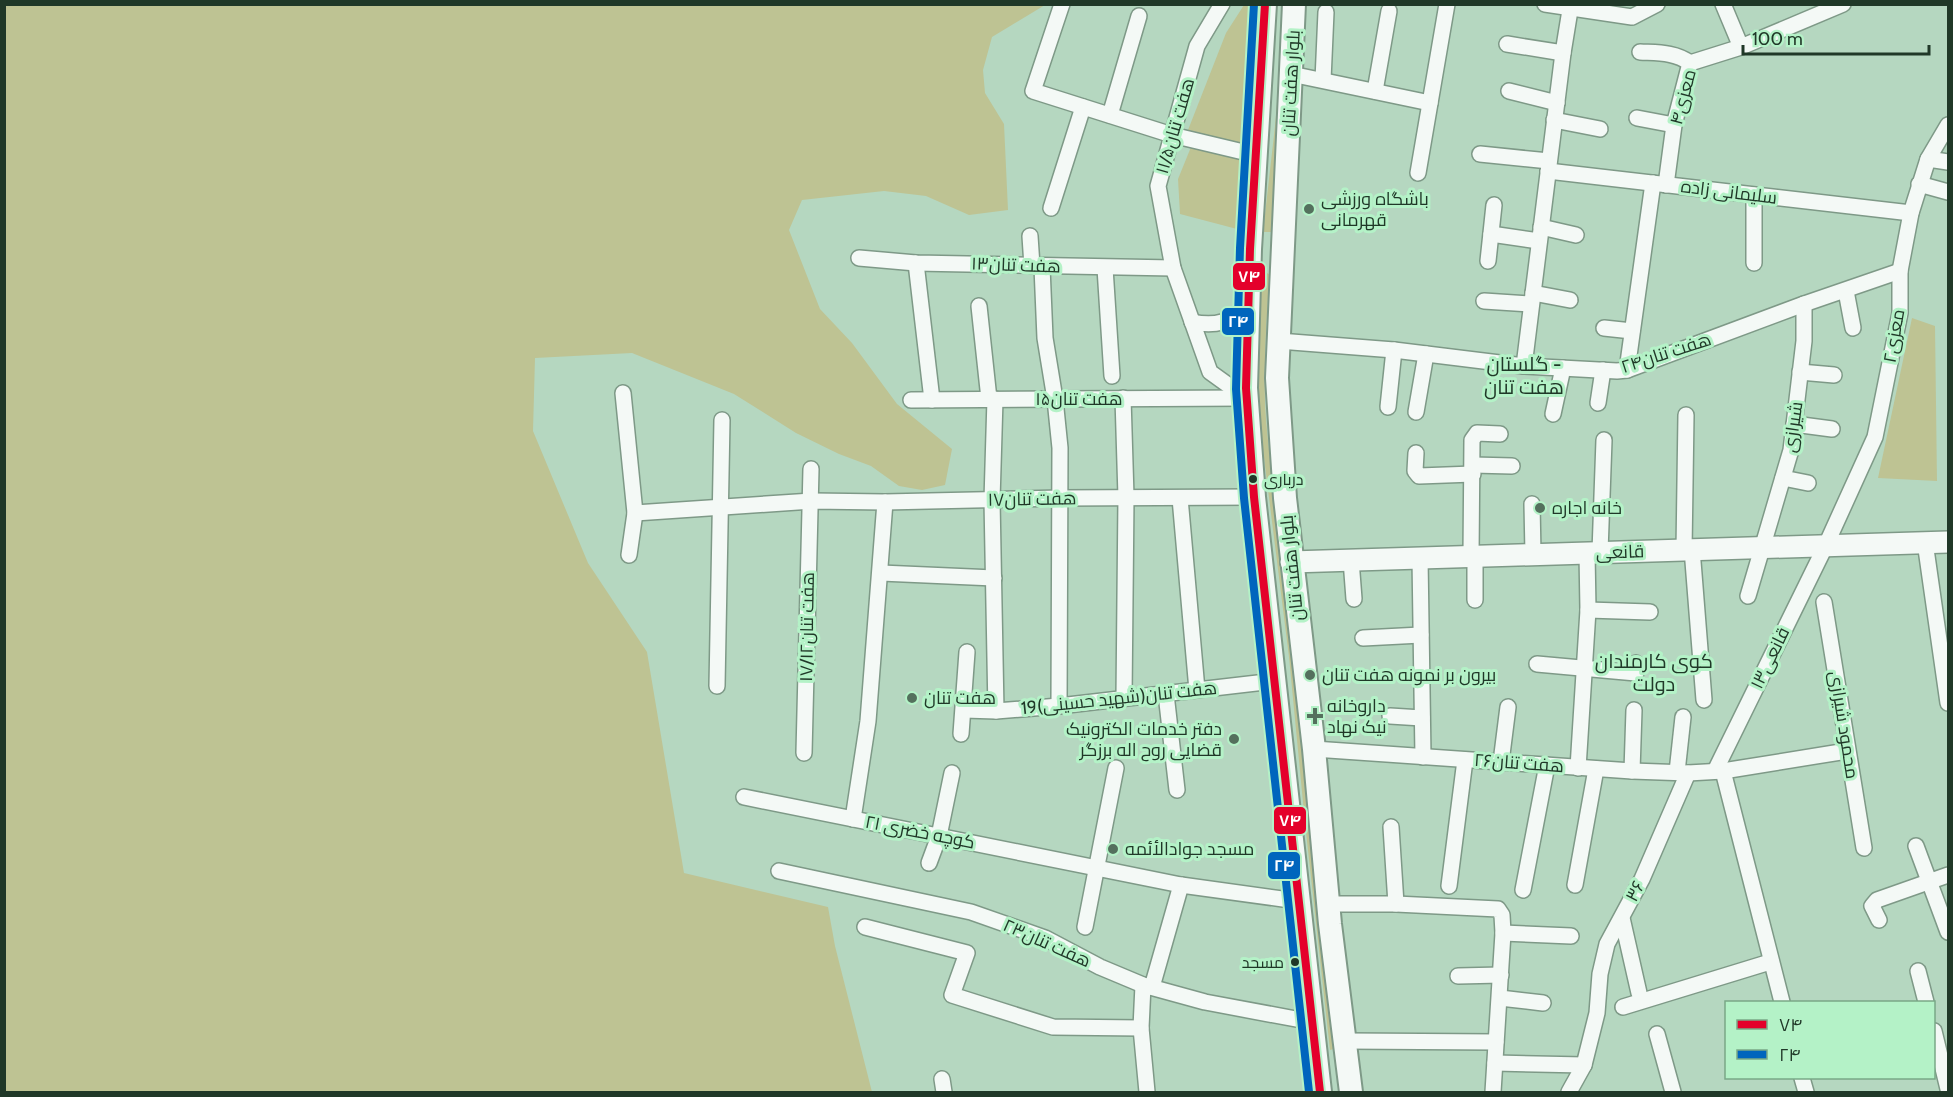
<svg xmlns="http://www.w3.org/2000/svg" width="1953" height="1097" font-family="Cabin,Cairo,sans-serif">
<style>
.green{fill:#bec393}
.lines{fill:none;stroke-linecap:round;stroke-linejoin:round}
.street-casing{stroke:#7e9987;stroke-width:18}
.secondary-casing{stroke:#7e9987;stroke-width:24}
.primary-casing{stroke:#7e9987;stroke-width:26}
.street{stroke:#f4f9f6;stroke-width:15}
.secondary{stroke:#f4f9f6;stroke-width:21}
.primary{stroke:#f4f9f6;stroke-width:22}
.bus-1-casing{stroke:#b4f2c7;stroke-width:12}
.bus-2-casing{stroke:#b4f2c7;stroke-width:12}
.bus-1{stroke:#e4002b;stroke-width:8}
.bus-2{stroke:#0065bd;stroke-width:8}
.poi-dot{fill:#54705d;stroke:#b4f2c7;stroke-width:2}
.bus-dot{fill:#203828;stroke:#b4f2c7;stroke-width:2}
.labels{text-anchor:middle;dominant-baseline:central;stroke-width:6;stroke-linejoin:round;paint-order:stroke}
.bus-label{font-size:16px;fill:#203828;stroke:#b4f2c7;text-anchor:start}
.street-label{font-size:18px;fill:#203828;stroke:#b4f2c7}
.poi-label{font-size:18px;fill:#203828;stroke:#b4f2c7;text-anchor:start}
.neighbourhood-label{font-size:20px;fill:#203828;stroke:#b4f2c7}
.line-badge{stroke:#b4f2c7;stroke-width:2}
.badge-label{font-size:16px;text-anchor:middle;font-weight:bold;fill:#fff}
</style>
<rect width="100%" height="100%" fill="#b5d7c0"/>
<g class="green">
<polygon points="5,4 1045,5 992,37 983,70 985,93 1004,124 1008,210 969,215 926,196 884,191 802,200 789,230 820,309 852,343 897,404 952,449 945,485 922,490 899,486 871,466 839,454 796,433 734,394 632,353 535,358 533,431 588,563 647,652 684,873 828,907 835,946 872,1092 5,1092"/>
<polygon points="1244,5 1258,5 1247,147 1188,130 1226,33"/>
<polygon points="1286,5 1272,232 1263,232 1275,126"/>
<polygon points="1191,147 1243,160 1237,229 1180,214 1178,179"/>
<path d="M 1264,271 L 1270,275 C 1266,318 1264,360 1265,403 C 1267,445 1274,486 1280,527 L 1337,1048 L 1330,1050 L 1305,823 L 1289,657 L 1258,410 L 1260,302 Z"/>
<polygon points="1912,318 1935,326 1937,481 1878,478"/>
</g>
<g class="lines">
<defs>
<g id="street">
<polyline points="1062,4 1033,91 1172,135 1256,155"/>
<polyline points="1222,4 1197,46 1158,186 1173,268 1210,372 1246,398"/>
<polyline points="1545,4 1632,17 1657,4"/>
<polyline points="1723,4 1741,47"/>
<polyline points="1507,44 1563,53"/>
<path d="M 1640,52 C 1658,53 1675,52 1690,63"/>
<polyline points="1291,74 1430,103"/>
<polyline points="1323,80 1326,12"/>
<polyline points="1375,91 1389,11"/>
<polyline points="1509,91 1557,103"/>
<polyline points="1110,115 1139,16"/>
<polyline points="1637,118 1674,125"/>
<polyline points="1554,120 1600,129"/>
<polyline points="1480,154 1549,161"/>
<polyline points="1928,159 1948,162"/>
<polyline points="1548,171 1911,213"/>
<polyline points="1418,173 1447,4"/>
<polyline points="1919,184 1948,192"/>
<polyline points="1666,185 1674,125 1690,63 1741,47 1843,4"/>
<polyline points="1754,195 1754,263"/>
<polyline points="1051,208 1083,107"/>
<polyline points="1541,227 1576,235"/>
<polyline points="1491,234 1539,241"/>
<polyline points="1030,236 1032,266"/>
<polyline points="859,258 916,263 1173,268"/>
<polyline points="1488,261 1494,205"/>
<polyline points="916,263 932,400"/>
<polyline points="1042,267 1045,338 1055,399 1060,448 1059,706"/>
<polyline points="1105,268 1112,376"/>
<polyline points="1846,291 1853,328"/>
<polyline points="1533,293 1570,300"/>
<polyline points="1484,301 1531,304"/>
<polyline points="979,306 989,399"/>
<path d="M 1192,322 C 1217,327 1229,322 1249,306"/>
<polyline points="1604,328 1632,331"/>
<polyline points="1279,341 1394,350 1524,366 1617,371 1627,370 1804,304 1900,271"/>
<polyline points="1524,366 1563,53 1571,4"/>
<polyline points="1627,370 1653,183"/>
<polyline points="1800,372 1834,375"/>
<polyline points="623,393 635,513 629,555"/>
<polyline points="1123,398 1126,497 1124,698"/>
<polyline points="995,399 992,500 996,711"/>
<polyline points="911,400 1246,398"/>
<polyline points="1598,403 1603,370"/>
<polyline points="1388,407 1394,350"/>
<polyline points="1416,412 1426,354"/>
<polyline points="1553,414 1563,368"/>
<polyline points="1794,424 1832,429"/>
<polyline points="1416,453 1415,471 1419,476 1473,474"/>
<polyline points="1473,465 1512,466"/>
<polyline points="1783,478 1808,483"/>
<polyline points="1180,498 1197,690"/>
<polyline points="1532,504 1533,554"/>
<polyline points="635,513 812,501 885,502 1061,498 1254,497"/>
<polyline points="1925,542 1948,703"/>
<polyline points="1692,549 1704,700"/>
<polyline points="1684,550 1686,415"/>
<polyline points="1600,552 1604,440"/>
<polyline points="1471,556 1472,440 1477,433 1500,434"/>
<polyline points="1420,558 1423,757"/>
<polyline points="1351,560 1354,599"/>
<polyline points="881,573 994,578"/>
<polyline points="1748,596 1791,450 1804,341 1804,304"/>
<polyline points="1475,600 1475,556"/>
<polyline points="1824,602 1864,848"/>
<polyline points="1588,610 1650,612"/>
<polyline points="1363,638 1421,635"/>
<polyline points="1537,664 1636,673 1636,663"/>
<polyline points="717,686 722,420"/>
<polyline points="1166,694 1177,790"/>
<polyline points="964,710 996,711 1059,706 1274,681"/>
<polyline points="1390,716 1422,718"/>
<polyline points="961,734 967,652"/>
<polyline points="1314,749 1632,771 1688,773 1723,771 1847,751"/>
<polyline points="804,753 811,469"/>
<polyline points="1501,762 1508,707"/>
<polyline points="1578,768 1588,610 1587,553"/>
<polyline points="1632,771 1634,710"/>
<polyline points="1715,771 1826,545 1875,437 1900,313 1900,271 1911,213 1928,159 1948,125"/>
<polyline points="1723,771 1782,1002"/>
<polyline points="1677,772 1683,717"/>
<polyline points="744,797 1181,885 1297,901"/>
<polyline points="853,819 868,721 885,502"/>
<polyline points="1391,827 1396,904"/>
<polyline points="1916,846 1948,932"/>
<polyline points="929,863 939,836 952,773"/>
<polyline points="779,871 971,912 1045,938 1100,967 1143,985 1205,1002 1312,1022"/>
<polyline points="1575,885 1596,769"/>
<polyline points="1449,886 1465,760"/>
<polyline points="1523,890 1547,765"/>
<polyline points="1329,904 1396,904 1498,909 1502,915 1503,933 1493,1092"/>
<polyline points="1622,918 1639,993"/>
<polyline points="1879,920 1872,906 1877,900 1948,875"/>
<polyline points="865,927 967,953 952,995 1053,1027 1141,1028"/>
<polyline points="1085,927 1116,768"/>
<polyline points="1503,933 1571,936"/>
<polyline points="1918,971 1926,1002"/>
<polyline points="1458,976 1501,975"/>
<polyline points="1143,985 1141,1028 1147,1092"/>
<polyline points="1152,987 1181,885"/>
<polyline points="1500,998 1543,1003"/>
<polyline points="1623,1007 1770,962"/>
<polyline points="1934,1031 1948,1089"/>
<polyline points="1657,1034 1673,1092"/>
<polyline points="1346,1041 1496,1042"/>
<polyline points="1495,1063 1584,1065"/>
<polyline points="1802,1078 1806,1092"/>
<polyline points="942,1079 944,1092"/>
<polyline points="1569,1092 1584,1065 1597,1013 1600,974 1607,944 1642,879 1688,773"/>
</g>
<polyline id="secondary" points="1291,562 1948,542"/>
<g id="primary">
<polyline points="1265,4 1250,249 1246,388 1254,497 1320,1092"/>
<polyline points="1294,4 1277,378 1285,498 1314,749 1330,924 1351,1092"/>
</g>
</defs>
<use href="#street" class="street-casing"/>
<use href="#secondary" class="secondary-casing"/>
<use href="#primary" class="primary-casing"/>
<use href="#street" class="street"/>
<use href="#secondary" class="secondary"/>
<use href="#primary" class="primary"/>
<defs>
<polyline id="bus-1" points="1265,4 1250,249 1246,388 1254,497 1320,1092"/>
<polyline id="bus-2" points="1254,4 1240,248 1236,389 1244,498 1309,1092"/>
</defs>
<use href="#bus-1" class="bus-1-casing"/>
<use href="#bus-2" class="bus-2-casing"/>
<use href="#bus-1" class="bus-1"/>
<use href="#bus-2" class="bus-2"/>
</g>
<g class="poi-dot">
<circle cx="1309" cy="209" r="6"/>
<circle cx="1540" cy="508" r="6"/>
<circle cx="1310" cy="675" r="6"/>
<circle cx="912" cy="698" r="6"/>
<path d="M1312 707h6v6h6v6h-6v6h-6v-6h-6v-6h6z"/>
<circle cx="1234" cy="739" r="6"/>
<circle cx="1113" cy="849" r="6"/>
</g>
<g class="bus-dot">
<circle cx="1253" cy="479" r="5"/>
<circle cx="1295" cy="962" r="5"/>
</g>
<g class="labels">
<g class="bus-label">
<text x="1264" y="479">درباری</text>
<text x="1284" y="962" text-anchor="end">مسجد</text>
</g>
<g class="street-label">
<text transform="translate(1291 83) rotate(-87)">بلوار هفت تنان</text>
<text transform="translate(1683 97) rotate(-75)">۴معزی</text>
<text transform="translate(1175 126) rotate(-74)">۱۱/۵هفت تنان</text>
<text transform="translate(1729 192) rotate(7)">سلیمانی زاده</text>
<text transform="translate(1016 265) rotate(2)">۱۳هفت تنان</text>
<text transform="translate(1894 336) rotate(-80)">۲معزی</text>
<text transform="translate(1666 353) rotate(-18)">هفت تنان۲۴</text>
<text x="1079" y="399">هفت تنان۱۵</text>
<text transform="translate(1793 427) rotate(-82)">شیرازی</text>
<text transform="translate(1032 499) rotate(-1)">هفت تنان۱۷</text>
<text transform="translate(1620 552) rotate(-2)">قانعی</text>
<text transform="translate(1292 568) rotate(-96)">بلوار هفت تنان</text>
<text transform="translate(807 627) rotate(-89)">۱۷/۱۲هفت تنان</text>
<text transform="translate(1770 658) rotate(-64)">۱۳قانعی</text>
<text transform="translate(1119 698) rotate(-6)">19هفت تنان(شهید حسینی)</text>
<text transform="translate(1844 725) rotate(81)">محمود شیرازی</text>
<text transform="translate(1519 763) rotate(4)">هفت تنان۲۶</text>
<text transform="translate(920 832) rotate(11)">کوچه خضری ۲۱</text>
<text transform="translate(1635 891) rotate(-63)">۳۶</text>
<text transform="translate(1047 943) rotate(24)">هفت تنان۲۳</text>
</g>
<g class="poi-label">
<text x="1321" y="199">باشگاه ورزشی<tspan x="1321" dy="21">قهرمانی</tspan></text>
<text x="1552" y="508">خانه اجاره</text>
<text x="1322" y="675">بیرون بر نمونه هفت تنان</text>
<text x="924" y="698">هفت تنان</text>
<text x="1327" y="706">داروخانه<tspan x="1327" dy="21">نیک نهاد</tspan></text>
<text x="1222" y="729" text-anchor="end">دفتر خدمات الکترونیک<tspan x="1222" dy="21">قضایی روح اله برزگر</tspan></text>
<text x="1125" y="849">مسجد جوادالأئمه</text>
</g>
<g class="neighbourhood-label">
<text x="1524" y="364">گلستان -<tspan x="1524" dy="23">هفت تنان</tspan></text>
<text x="1654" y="661">کوی کارمندان<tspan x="1654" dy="23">دولت</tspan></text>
</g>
</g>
<g class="line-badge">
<rect x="1232" y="262" width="34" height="29" rx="6" fill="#e4002b"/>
<rect x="1221" y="307" width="34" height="29" rx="6" fill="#0065bd"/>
<rect x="1273" y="806" width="34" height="29" rx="6" fill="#e4002b"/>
<rect x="1267" y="851" width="34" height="29" rx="6" fill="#0065bd"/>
</g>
<g class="badge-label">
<text x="1249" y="282">۷۴</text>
<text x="1238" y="327">۲۴</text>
<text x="1290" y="826">۷۴</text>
<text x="1284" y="871">۲۴</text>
</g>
<rect width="1953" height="1097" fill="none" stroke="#203828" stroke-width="12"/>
<rect x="1725" y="1001" width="210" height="78" fill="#b4f2c7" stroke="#79a887" stroke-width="1.5"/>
<rect x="1737" y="1020" width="30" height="9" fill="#e4002b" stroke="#79a887" stroke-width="1.5"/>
<text x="1779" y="1031" font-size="18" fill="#203828">۷۴</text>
<rect x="1737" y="1050" width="30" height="9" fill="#0065bd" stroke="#79a887" stroke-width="1.5"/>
<text x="1779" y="1061" font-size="18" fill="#203828">۲۴</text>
<path d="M1743 45v9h186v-9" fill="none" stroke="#203828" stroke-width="3"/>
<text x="1752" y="45" font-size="18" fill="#203828" stroke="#b4f2c7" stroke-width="4.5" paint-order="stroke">100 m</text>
</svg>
